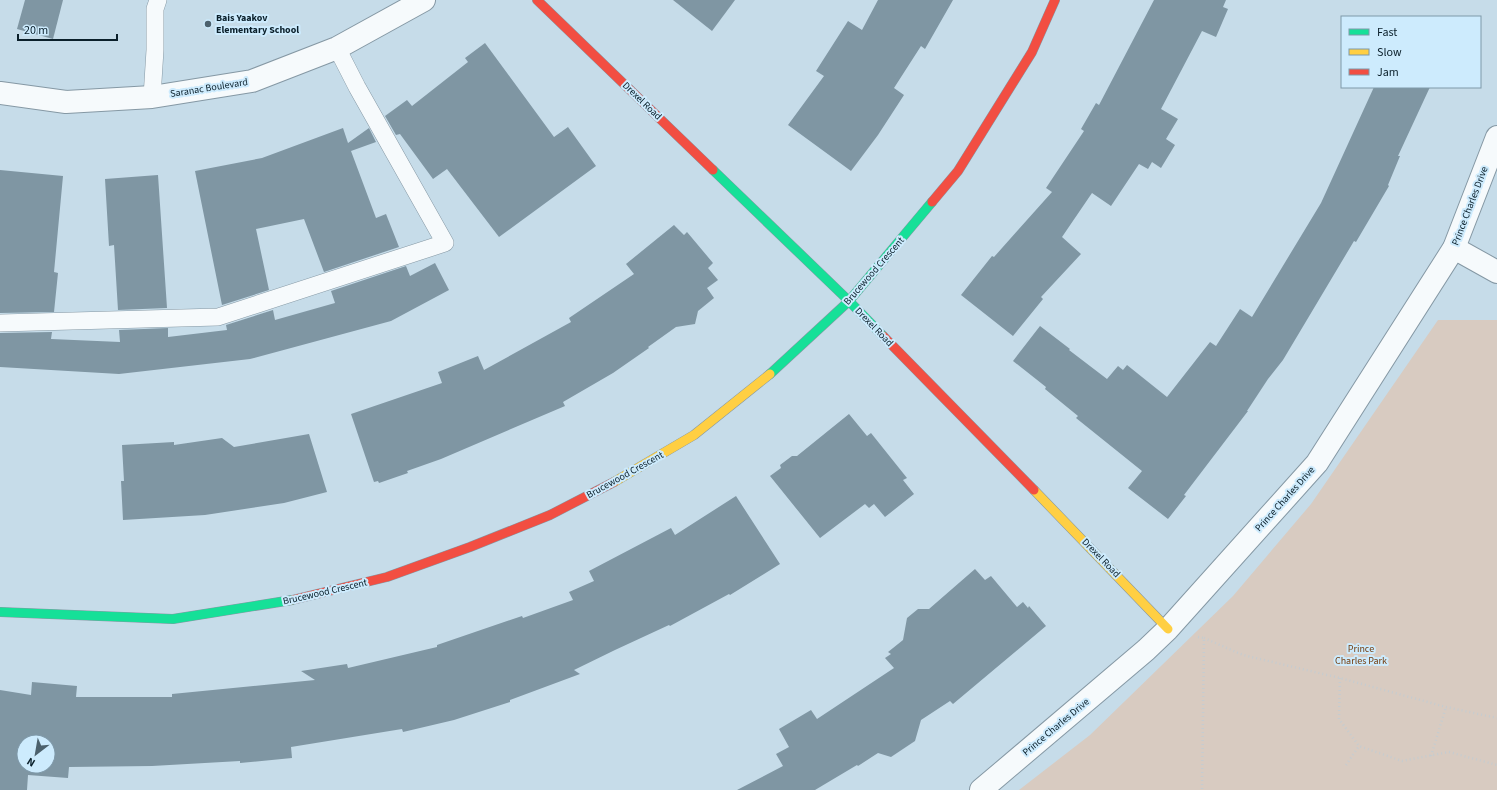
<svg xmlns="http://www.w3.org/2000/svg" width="1497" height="790" font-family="'Source Sans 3',sans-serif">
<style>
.park{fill:#d8cbc1}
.building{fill:#7f96a3;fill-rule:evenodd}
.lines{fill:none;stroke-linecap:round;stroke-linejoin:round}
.lane-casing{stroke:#8598a4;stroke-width:18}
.street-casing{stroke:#8598a4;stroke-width:24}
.fast-casing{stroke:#8598a4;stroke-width:10}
.slow-casing{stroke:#8598a4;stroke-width:10}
.jam-casing{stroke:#8598a4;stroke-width:10}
.path{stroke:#c5ccd0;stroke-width:2.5;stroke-dasharray:1 3;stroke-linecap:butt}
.lane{stroke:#f6fafc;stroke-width:17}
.street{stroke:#f6fafc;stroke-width:22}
.fast{stroke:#16e098;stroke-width:9}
.slow{stroke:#ffcf43;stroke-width:9}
.jam{stroke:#f24e42;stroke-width:9}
.poi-dot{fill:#4c616d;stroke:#cdebfd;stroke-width:1.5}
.labels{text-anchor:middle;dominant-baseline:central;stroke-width:4;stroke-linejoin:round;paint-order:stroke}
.poi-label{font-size:10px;font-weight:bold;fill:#0a1f2a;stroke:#cdebfd;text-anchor:start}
.street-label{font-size:10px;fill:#0a1f2a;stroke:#cdebfd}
.park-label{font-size:10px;fill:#733c0d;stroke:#cdebfd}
</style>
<rect width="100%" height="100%" fill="#c6dce9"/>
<polygon class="park" points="1438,320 1497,320 1497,790 1019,790 1090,735 1233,596 1311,504"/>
<g class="building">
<polygon points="25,0 63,0 53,39 17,29"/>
<polygon points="673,0 735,0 712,31"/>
<polygon points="878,0 953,0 925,49 921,46 894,88 904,95 878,135 851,171 788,125 824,76 816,71 848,21 862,30"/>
<polygon points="1154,0 1226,0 1223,7 1228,9 1216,37 1202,31 1161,109 1178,119 1166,139 1175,145 1161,168 1152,162 1148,169 1139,164 1111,206 1092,193 1062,237 1081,254 1041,297 1043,299 1013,336 961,295 992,256 994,257 1052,192 1046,188 1084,131 1081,129 1096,103 1099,105"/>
<polygon points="485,43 554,137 568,127 596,166 499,237 447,169 433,179 400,134 396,135 385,116 407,100 412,106 468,62 465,58"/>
<polygon points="1374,87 1430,87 1398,156 1400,156 1388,185 1389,186 1356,242 1354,241 1283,360 1268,379 1247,411 1248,411 1184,495 1186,496 1168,519 1128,488 1142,471 1076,418 1078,416 1045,389 1046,387 1013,361 1040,326 1070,349 1069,350 1107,379 1118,366 1123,370 1127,365 1167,397 1210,342 1216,346 1240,309 1252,317 1321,203"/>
<polygon points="343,128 348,143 369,128 376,142 351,151 376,218 386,214 399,247 324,272 304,219 256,229 269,290 222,305 195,171 262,158"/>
<polygon points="0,170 63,176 54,272 58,273 54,312 0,313"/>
<polygon points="158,175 167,308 118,310 114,245 109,246 105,179"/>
<polygon points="674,225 684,235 687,232 713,263 708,268 718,280 707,288 714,298 698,311 695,324 676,327 648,347 649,348 613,373 563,402 565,406 441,459 407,471 408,473 379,483 378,481 374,482 351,414 442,383 438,372 478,356 484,370 571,322 569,318 634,274 626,264"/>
<polygon points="435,263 449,290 391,321 250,359 119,374 0,367 0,333 52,332 51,339 120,342 119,330 168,328 168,337 227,330 226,325 273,310 275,320 335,303 331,291 406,266 410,276"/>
<polygon points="849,414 867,436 871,433 907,478 903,480 914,494 885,517 874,504 869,508 865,504 820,538 770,476 781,468 780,465 792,456 797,456"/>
<polygon points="309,434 327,492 284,503 205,515 123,520 121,481 124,481 122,445 174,442 174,445 222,438 234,447"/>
<path d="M 736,496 L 780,564 L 730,595 L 729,594 L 670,626 L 669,625 L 615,650 L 574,670 L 580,674 L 510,700 L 510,702 L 454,720 L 403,732 L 402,729 L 291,747 L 292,758 L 240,763 L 240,761 L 152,766 L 69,767 L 68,778 L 28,775 L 27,790 L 0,790 L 0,690 L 31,695 L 32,682 L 77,686 L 76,697 L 172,697 L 172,694 L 315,680 L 301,671 L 347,664 L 348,668 L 437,647 L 437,645 L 522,616 L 523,618 L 573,600 L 569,592 L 594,581 L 589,571 L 671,528 L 675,535 ZM 24,742 L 48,742 L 48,766 L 24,766 Z"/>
<polygon points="975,569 985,580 991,576 1017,607 1023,602 1028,608 1029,606 1046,626 953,704 950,701 921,720 915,741 891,757 878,753 858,766 857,765 815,790 737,790 783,766 776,754 789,747 779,729 811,710 817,719 894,668 885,658 891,654 888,652 903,640 907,618 918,609 929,609"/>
</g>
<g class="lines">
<defs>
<g id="lane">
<polyline points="152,97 155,50 155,9 158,0"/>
<polyline points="0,323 218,317 445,243 357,87 337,48"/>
</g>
<g id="street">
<polyline points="0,93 66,102 152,97 252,81 337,48 424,0"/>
<polyline points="1454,248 1497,272"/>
<polyline points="981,790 1146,650 1168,629 1317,463 1454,248 1497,137"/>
</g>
<g id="fast">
<polyline points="713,170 849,301 883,336"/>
<polyline points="770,374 849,301 932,202"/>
<polyline points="0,612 173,619 292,600"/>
</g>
<g id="slow">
<polyline points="614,482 694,435 770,374"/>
<polyline points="1034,490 1168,629"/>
</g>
<g id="jam">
<polyline points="537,0 713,170"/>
<polyline points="932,202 958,171 1032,52 1055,0"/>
<polyline points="883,336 1034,490"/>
<polyline points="292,600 387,577 470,547 550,515 614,482"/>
</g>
</defs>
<use href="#lane" class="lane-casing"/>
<use href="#street" class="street-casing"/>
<use href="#fast" class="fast-casing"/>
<use href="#slow" class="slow-casing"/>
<use href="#jam" class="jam-casing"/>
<g class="path">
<polyline points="1198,637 1204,638 1202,790"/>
<polyline points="1204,638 1243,655 1340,678 1446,707 1497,718"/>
<polyline points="1340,678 1339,719 1359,746 1402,761 1449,752 1497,765"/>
<polyline points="1431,756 1446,707"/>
<polyline points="1346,765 1359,746"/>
</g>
<use href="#lane" class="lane"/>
<use href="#street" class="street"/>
<use href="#fast" class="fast"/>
<use href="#slow" class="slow"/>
<use href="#jam" class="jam"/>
</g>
<circle class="poi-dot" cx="208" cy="24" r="4"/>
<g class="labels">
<g class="poi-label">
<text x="216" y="18">Bais Yaakov<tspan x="216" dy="12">Elementary School</tspan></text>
</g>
<g class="street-label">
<text transform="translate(209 88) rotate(-9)">Saranac Boulevard</text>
<text transform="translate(642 101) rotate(44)">Drexel Road</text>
<text transform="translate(1470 206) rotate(-69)">Prince Charles Drive</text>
<text transform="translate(874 271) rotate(-49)">Brucewood Crescent</text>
<text transform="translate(874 327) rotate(46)">Drexel Road</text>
<text transform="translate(625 475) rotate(-29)">Brucewood Crescent</text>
<text transform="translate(1285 499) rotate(-48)">Prince Charles Drive</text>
<text transform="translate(1101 558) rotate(46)">Drexel Road</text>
<text transform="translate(325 592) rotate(-13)">Brucewood Crescent</text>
<text transform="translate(1056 727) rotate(-40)">Prince Charles Drive</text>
</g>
<g class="park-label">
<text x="1361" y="649">Prince<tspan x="1361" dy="12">Charles Park</tspan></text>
</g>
</g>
<rect x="1341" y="16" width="140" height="72" fill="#cdebfd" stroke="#7f99a9"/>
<rect x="1349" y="29" width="20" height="6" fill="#16e098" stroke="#7f99a9"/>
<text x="1377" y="36" font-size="12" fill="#0a1f2a">Fast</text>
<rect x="1349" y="49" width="20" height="6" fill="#ffcf43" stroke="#7f99a9"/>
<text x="1377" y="56" font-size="12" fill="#0a1f2a">Slow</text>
<rect x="1349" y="69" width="20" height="6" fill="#f24e42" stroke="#7f99a9"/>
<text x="1377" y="76" font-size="12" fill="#0a1f2a">Jam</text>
<g transform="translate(36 754) rotate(211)"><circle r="19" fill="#cdebfd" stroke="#7f99a9"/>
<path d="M0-3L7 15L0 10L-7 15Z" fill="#4c616d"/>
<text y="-6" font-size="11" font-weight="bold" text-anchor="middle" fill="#0a1f2a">N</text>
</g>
<path d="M18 34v6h99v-6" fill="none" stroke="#0a1f2a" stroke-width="2"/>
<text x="24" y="34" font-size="12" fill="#0a1f2a" stroke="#cdebfd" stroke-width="3" paint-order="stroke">20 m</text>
</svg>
